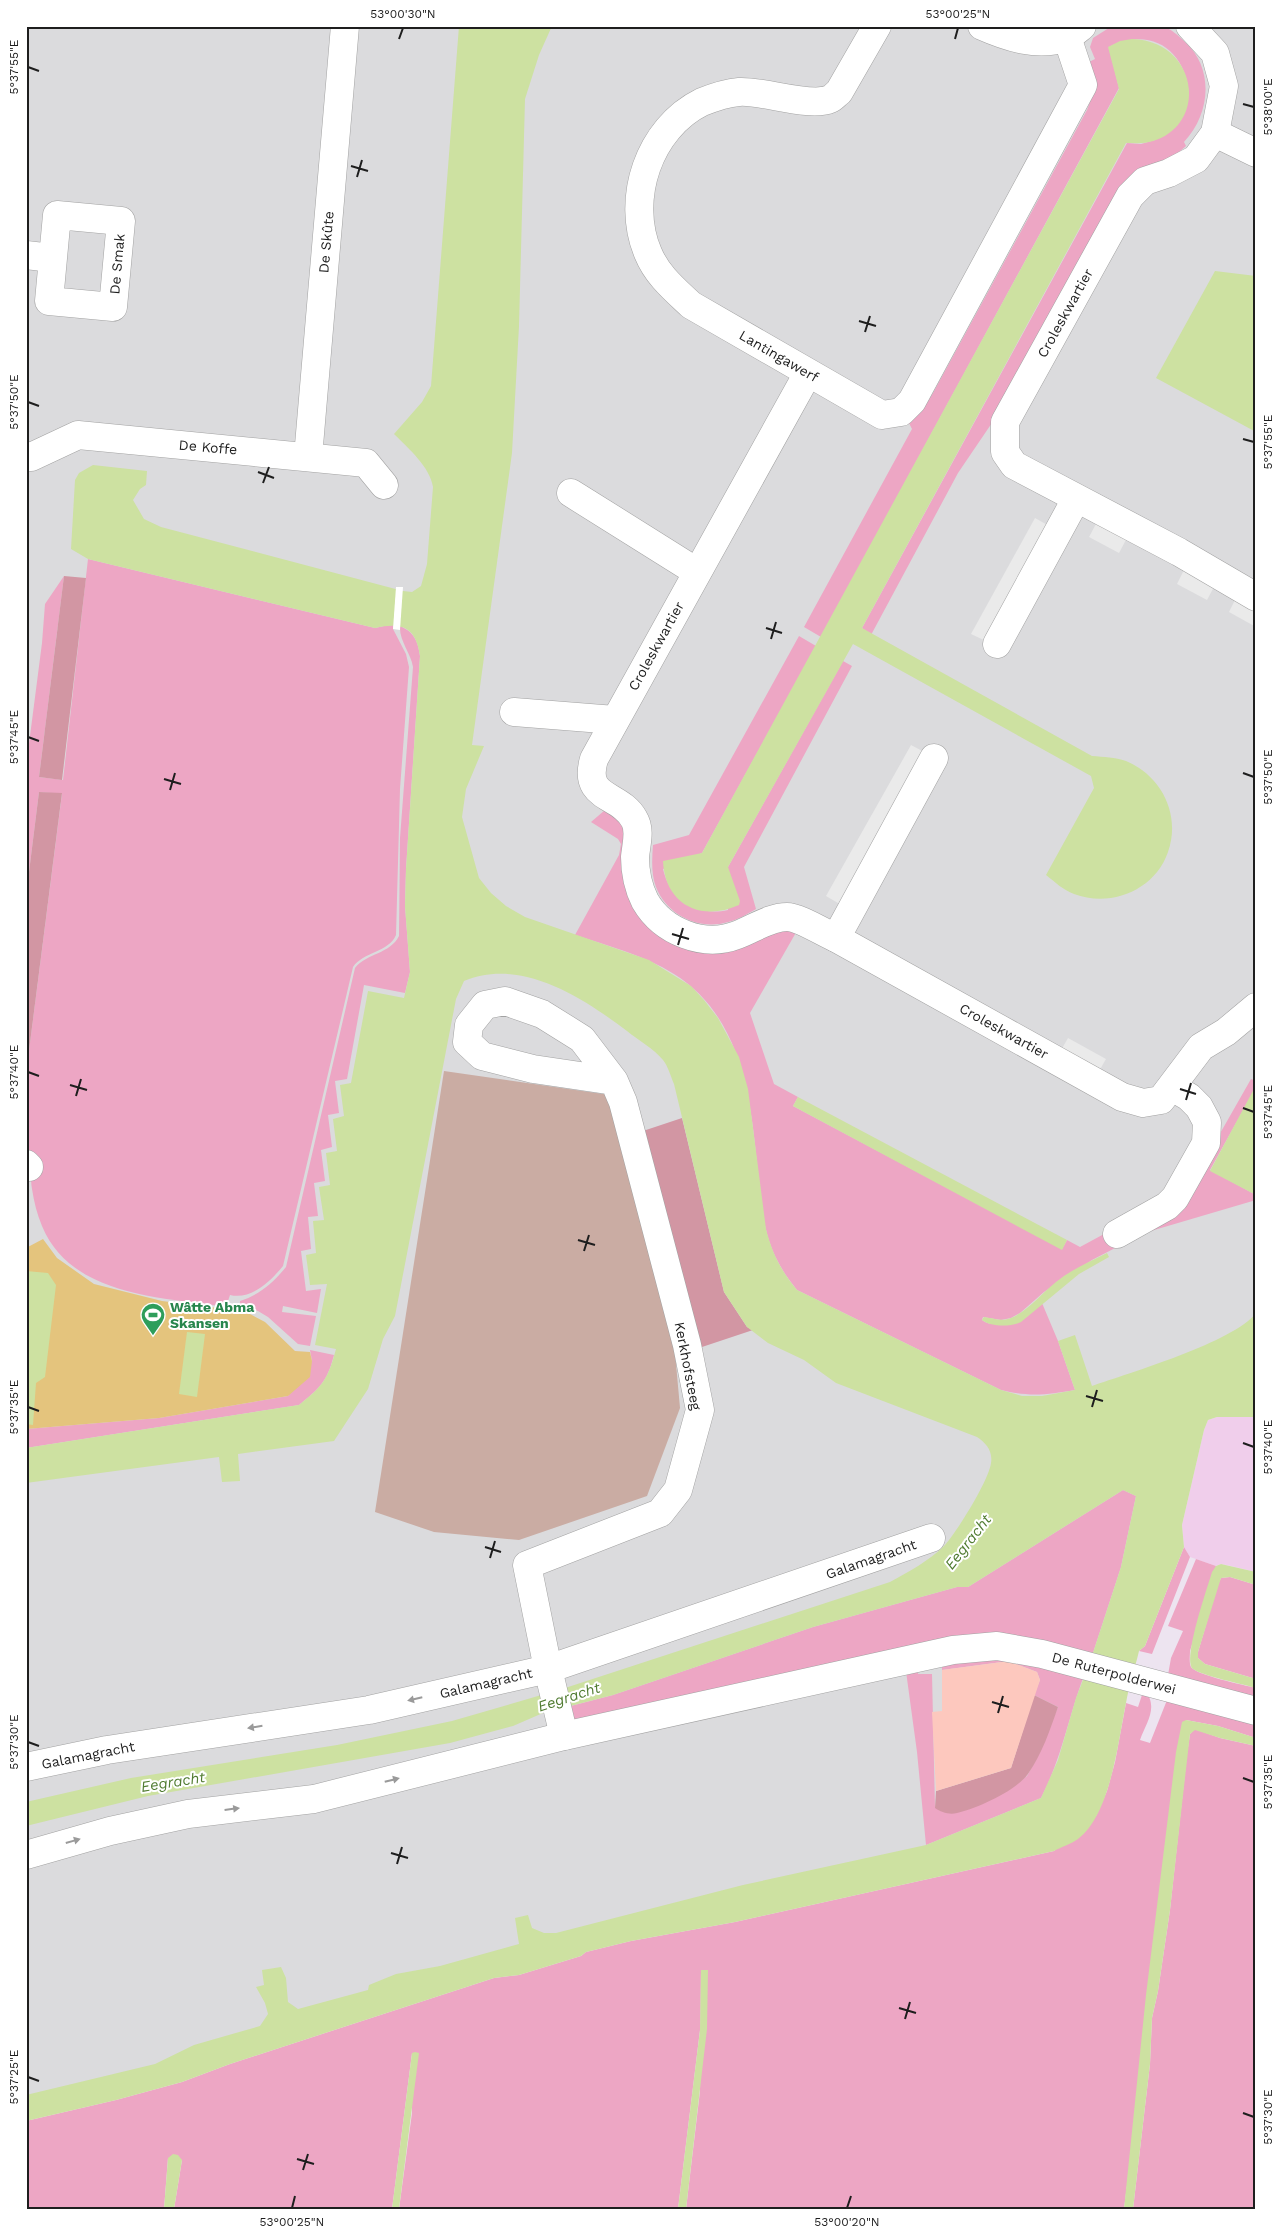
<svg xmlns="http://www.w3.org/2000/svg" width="1282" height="2235" font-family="'Work Sans',sans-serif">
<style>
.residential{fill:#dbdbdd}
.farmland{fill:#f0ceeb}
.grass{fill:#eda6c4}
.forest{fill:#d296a3}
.cemetery{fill:#caaca3}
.park{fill:#fdc8be}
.pitch{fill:#e4c47d}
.parking{fill:#eaeaea}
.water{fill:#cde1a1}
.pier{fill:#fff}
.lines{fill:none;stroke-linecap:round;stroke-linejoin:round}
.minor-casing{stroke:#a2a2a2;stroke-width:29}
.minor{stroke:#fff;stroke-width:28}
.oneway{fill:#9a9a9a}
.ticks{fill:none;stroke:#1e1e1e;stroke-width:2}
.labels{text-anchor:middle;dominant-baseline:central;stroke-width:4;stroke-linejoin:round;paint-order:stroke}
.street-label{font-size:14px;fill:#1e1e1e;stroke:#fff}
.leisure-label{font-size:14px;font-weight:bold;fill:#27864d;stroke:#fff;text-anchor:start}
.water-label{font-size:15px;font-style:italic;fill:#517c32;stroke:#fff}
.neatline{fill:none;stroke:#1e1e1e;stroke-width:2}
.ticks-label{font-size:12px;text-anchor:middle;fill:#1e1e1e}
</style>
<rect width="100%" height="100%" fill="#ede4f0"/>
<polygon class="residential" points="26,26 1256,27 1256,1344 1147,1504 1035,1828 26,2106"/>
<polygon class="farmland" points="1217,1417 1256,1417 1256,1572 1231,1566 1221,1564 1216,1566 1190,1557 1184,1547 1182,1525 1204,1430 1208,1420"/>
<g class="grass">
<path d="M 1112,26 C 1126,26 1150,23 1163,26 C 1171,29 1179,36 1185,42 C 1215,69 1210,115 1184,142 L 1186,146 L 1171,159 L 958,473 L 871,635 L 862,628 L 1127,143 L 1141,144 L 1155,140 L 1189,95 C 1186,50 1151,26 1109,47 L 1119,88 L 821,637 L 804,627 L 912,429 L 907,419 L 923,409 L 933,393 L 1087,110 C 1095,90 1094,83 1089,62 L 1095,59 L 1090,47 L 1093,38 Z"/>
<path d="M 88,559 L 375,628 L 393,624 L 393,629 L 406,654 L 409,667 L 400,789 L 396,935 C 389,952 363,952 353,967 L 283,1266 C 270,1282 251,1300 230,1295 L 227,1304 L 219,1306 C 156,1297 70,1294 42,1226 C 37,1214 34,1202 32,1189 C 30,1179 33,1169 26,1160 L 26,1074 L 62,794 L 39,792 L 26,896 L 26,767 L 42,643 L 45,604 L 64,576 L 39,777 L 63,780 Z"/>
<path d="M 400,626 C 414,632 418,641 420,656 L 406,869 L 405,906 L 410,972 L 405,993 L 364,985 L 347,1079 L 335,1081 L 339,1113 L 328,1115 L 332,1147 L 321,1150 L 325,1181 L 314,1183 L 318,1216 L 308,1217 L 311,1249 L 301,1251 L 306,1291 L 321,1289 L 317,1313 L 283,1306 L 282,1312 L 316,1316 L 310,1346 L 298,1344 L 268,1317 L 258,1311 L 240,1306 L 240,1301 C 259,1295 273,1283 286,1267 L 355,968 C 367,953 390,954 399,936 L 400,838 L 413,667 C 411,653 399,641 400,626 Z"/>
<path d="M 799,636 L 816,646 L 702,853 L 663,869 C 670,900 697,917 728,910 L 728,867 L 843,661 L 852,666 L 744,867 L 756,909 C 747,914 738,920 728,922 C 699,931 667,915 656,887 C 651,873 652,859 653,845 L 689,835 Z"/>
<path d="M 605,810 L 627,825 L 661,934 L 770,927 L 798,929 L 750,1013 L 774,1084 L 798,1097 L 793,1106 L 1062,1249 L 1067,1240 L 1080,1247 L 1189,1188 L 1251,1079 L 1256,1081 L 1256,1087 L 1210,1170 L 1256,1195 L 1256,1200 L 1144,1233 L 1092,1260 L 1044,1292 L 1020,1313 L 1011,1318 L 1001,1320 L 983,1317 L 982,1320 C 987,1324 991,1324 997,1324 C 1020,1327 1026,1317 1042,1303 L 1058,1341 L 1075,1390 C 1047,1395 1029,1397 1001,1390 L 797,1290 C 765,1251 763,1222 758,1173 C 751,1101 743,1017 674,974 C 644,955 608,946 575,935 L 619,855 L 621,844 L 618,839 L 591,822 Z"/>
<path d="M 310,1350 L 334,1355 C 327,1382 320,1388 299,1405 L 26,1448 L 26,1429 L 159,1418 L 288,1396 L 312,1361 Z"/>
<polygon points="1123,1490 1136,1496 1121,1567 1091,1659 1048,1647 584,1724 569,1716 567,1707 613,1695 813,1627 957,1587 968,1587"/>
<polygon points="1184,1547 1190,1557 1152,1654 1139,1651 1145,1646"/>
<path d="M 1196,1559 L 1216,1566 L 1190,1651 C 1190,1655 1189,1663 1191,1667 C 1196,1675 1244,1685 1256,1688 L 1256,1705 L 1168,1675 L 1171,1658 L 1183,1631 L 1168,1626 Z"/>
<polygon points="1230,1577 1256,1585 1256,1679 1205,1664 1198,1658 1198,1652 1218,1584 1221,1578"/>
<path d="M 993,1652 L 1085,1673 C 1069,1714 1062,1758 1041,1798 L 926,1845 L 917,1752 L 905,1664 L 918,1664 L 918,1674 L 932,1674 L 935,1808 L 1013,1787 L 1027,1776 L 1038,1756 L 1058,1707 L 1034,1695 L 1040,1680 L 1037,1672 L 1011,1662 L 1002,1662 L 942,1670 L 942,1658 Z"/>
<path d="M 1144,1689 C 1159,1707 1147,1721 1140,1740 L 1150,1743 L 1169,1695 L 1256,1718 L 1256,1738 L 1218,1726 L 1186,1720 L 1124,2209 L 686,2209 L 700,2091 L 701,1971 L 700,2030 L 678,2209 L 399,2209 L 412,2113 L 412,2053 L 392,2209 L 174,2209 L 182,2160 L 168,2158 L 164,2209 L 26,2209 L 26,2121 L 116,2100 L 182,2082 L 230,2064 L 494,1978 L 519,1975 L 581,1956 L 586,1952 L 631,1941 L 735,1922 L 1054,1851 L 1096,1816 L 1107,1791 L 1115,1762 L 1126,1703 L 1138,1707 Z"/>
<polygon points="1195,1729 1220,1738 1256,1746 1256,2209 1133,2209 1150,2064 1152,2018 1158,1991 1170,1910 1187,1754 1190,1734"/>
</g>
<g class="forest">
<polygon points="64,576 86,578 62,780 39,777"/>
<polygon points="39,792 62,793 26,1074 26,896"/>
<polygon points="682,1118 724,1292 747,1327 753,1330 690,1351 634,1134"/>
<path d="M 1034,1695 L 1058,1707 C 1050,1730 1042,1754 1028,1774 C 1016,1791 976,1809 957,1813 C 949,1815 941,1812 935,1808 L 936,1791 L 1011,1768 Z"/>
</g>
<polygon class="cemetery" points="444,1071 610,1095 673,1331 680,1408 647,1496 519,1540 434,1532 375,1512"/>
<polygon class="park" points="1002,1662 1011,1662 1037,1672 1040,1680 1011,1768 936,1791 932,1712 942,1711 942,1670"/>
<polygon class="pitch" points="43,1239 57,1258 94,1284 162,1301 234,1310 250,1314 265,1322 295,1351 310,1352 312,1361 310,1377 288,1396 159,1418 26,1429 26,1248"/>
<g class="parking">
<polygon points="1035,518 1051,527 988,642 971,634"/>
<polygon points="1097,522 1127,538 1119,553 1089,537"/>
<polygon points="1184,570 1214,587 1207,600 1177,584"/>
<polygon points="1236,598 1256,609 1256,627 1229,612"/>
<polygon points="911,745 928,754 843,906 826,896"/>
<polygon points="1068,1038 1106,1059 1098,1073 1060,1052"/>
</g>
<g class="water">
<path d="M 459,26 L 552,26 L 539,55 L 525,99 L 519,326 L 512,453 L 472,745 L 484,746 L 466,789 L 462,817 L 479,878 L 491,893 L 506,906 L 525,917 L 649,960 L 691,986 L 704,1000 L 718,1018 L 739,1057 L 748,1089 L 766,1229 C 772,1253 781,1271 797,1290 L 1001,1390 L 1022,1396 L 1042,1396 L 1075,1390 L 1058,1341 L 1075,1335 L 1092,1386 C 1129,1373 1234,1342 1256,1313 L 1256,1417 L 1217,1417 L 1208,1420 L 1204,1430 L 1182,1525 L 1184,1547 L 1145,1646 L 1139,1651 C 1135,1668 1129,1686 1126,1703 C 1118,1741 1111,1814 1078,1839 C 1071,1844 1061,1847 1054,1851 L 735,1922 L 631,1941 L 586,1952 L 581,1956 L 519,1975 L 494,1978 L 230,2064 L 182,2082 L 116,2100 L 26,2121 L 26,2095 L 155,2064 L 194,2045 L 260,2026 L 268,2014 L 265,2003 L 256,1987 L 264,1985 L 262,1970 L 281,1967 L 286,1978 L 288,2002 L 298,2009 L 368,1990 L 369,1985 L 396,1974 L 440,1966 L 519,1944 L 515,1918 L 528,1915 L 532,1928 L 544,1933 L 556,1933 L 743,1885 L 926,1845 L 1041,1798 L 1058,1760 L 1076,1698 L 1091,1659 L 1121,1567 L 1136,1496 L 1123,1490 L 968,1587 L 957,1587 L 813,1627 L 613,1695 L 543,1713 L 513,1726 L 450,1743 L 148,1796 L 26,1826 L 26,1802 L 131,1778 L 337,1745 L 452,1721 L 562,1689 L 890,1582 C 908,1572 929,1561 944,1546 C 957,1532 989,1480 991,1463 C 993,1451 986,1443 977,1437 L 836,1383 L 804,1360 L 768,1343 L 747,1327 L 724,1292 L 674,1084 C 671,1077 668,1066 663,1060 C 654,1049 638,1040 627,1031 C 583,998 521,957 464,981 L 456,999 L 395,1316 L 383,1339 L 368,1389 L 334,1441 L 238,1454 L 240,1481 L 222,1482 L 219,1457 L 26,1483 L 26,1448 L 299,1405 C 323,1386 328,1379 336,1349 L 315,1345 L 327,1284 L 310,1285 L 306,1255 L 316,1253 L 313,1221 L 324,1220 L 319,1187 L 330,1185 L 326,1153 L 337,1151 L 333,1119 L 344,1116 L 340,1085 L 351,1083 L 368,991 L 404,998 L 410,972 L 405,906 L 406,869 L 420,656 C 416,627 402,622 375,628 L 88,559 L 71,549 L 75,480 L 79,473 L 93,465 L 147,471 L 146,485 L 140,489 L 133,500 L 144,519 L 161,527 L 403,591 L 412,592 L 421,586 L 427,564 L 433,487 C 430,467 409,449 394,434 L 422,402 L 431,386 Z"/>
<path d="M 1132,39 C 1198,41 1209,124 1153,141 C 1144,144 1136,143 1126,143 L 862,628 L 1092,756 C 1104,757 1115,757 1126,761 C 1162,776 1181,815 1168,852 C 1155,890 1111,908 1074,894 C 1063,890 1055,882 1046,875 L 1094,788 L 1091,776 L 853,644 L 728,867 L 740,901 L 739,905 C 701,922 665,905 663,861 L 702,853 L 1119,89 L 1108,47 L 1120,41 Z"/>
<polygon points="1215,271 1256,276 1256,432 1156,378"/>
<polygon points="1255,1087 1256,1087 1256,1195 1210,1171"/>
<polygon points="798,1097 1067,1240 1062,1250 793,1106"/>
<path d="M 1107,1253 L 1109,1257 L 1079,1274 L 1021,1322 C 1011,1327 991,1327 982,1320 L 984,1317 C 992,1318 1002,1322 1011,1318 C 1028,1311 1042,1293 1056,1282 C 1072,1269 1089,1262 1107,1253 Z"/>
<polygon points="26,1271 48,1273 56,1285 45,1377 36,1383 33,1425 26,1424"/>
<polygon points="187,1332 205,1334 197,1397 179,1394"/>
<path d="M 1221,1564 L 1256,1572 L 1256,1585 L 1230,1577 L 1221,1578 L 1198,1652 L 1198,1658 L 1205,1664 L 1256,1679 L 1256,1688 C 1242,1684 1203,1676 1193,1669 C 1182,1660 1208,1586 1212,1572 L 1216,1566 Z"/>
<polygon points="1186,1720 1218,1726 1256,1738 1256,1746 1220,1738 1195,1730 1190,1734 1170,1910 1158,1991 1152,2018 1150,2064 1133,2209 1124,2209 1146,1995 1176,1752 1182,1722"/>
<polygon points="701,1970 708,1970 707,2029 686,2209 678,2209 700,2030"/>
<polygon points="415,2052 419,2053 399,2209 392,2209 412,2053"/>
<polygon points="173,2154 178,2155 182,2160 174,2209 164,2209 168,2158"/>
</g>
<polygon class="pier" points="396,587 403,587 400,630 393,629"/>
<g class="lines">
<defs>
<g id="minor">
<path d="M 877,26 L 839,92 C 836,94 833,98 830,99 C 810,108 762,90 739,92 C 728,93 712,98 702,102 C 649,128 625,199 648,253 C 657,275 674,289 691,305 L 882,415 L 901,412 L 912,401 L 1083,85 L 1067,37"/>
<path d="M 982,26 C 1007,37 1039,48 1066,37 C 1072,35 1077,30 1082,26"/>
<polyline points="1190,26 1215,53 1224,86 1215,133 1196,159 1169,173 1145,181 1130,196 1005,422 1005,452 1014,465 1179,552 1256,597"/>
<polyline points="1215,133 1256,153"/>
<polygon points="57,215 121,221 113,307 49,301"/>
<polyline points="26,255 52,258"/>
<path d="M 808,373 L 594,759 C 582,800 620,793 634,819 C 641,830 636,845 635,857 C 635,872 638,887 645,901 C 663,932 704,948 737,935 C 753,929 770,917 787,917 C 799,917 824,933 836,938 L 1122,1097 L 1143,1103 L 1161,1100 L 1201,1047 L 1226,1032 L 1256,1007"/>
<polyline points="26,456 31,457 78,435 366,463 384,485"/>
<polyline points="308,457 345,26"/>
<polyline points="571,493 697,572"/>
<polyline points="997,644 1076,499"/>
<polyline points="514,712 615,720"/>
<polyline points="836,938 934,758"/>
<polyline points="26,1164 29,1167"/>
<polyline points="1117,1234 1167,1206 1175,1198 1206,1143 1207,1122 1199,1107 1189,1097 1172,1087"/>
<polyline points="564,1736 548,1669 527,1565 660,1513 678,1490 700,1410 687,1345 623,1102 614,1081 582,1039 542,1014 505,1001 485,1005 469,1025 467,1042 482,1056 533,1069 614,1081"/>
<polyline points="26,1767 107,1750 369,1710 548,1669 931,1538"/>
<polyline points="26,1855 110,1831 188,1814 314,1799 564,1736 953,1650 997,1646 1042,1654 1256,1711"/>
</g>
</defs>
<use href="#minor" class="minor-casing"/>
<use href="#minor" class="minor"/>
</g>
<defs><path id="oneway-solid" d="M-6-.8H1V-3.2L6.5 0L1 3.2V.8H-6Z" transform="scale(1.25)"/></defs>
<g class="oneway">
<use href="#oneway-solid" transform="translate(415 1699) rotate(167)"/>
<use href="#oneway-solid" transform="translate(255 1727) rotate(171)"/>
<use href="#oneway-solid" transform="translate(392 1780) rotate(-14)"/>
<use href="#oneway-solid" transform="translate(232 1809) rotate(-7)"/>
<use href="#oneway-solid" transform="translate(73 1841) rotate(-16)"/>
</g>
<path class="ticks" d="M 399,39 L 403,28M 955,39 L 958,28M 28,67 L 39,71M 1243,104 L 1254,107M 351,166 L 368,171M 357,177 L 362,160M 859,321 L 876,326M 865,332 L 870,316M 28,402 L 39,406M 1243,439 L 1254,442M 258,472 L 274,478M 263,483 L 269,467M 766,628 L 782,633M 771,639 L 776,622M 28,737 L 39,741M 1243,773 L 1254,777M 164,779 L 181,784M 170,790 L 175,773M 672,934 L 689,939M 678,945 L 683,928M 28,1072 L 39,1076M 70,1085 L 87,1090M 1180,1089 L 1196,1094M 76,1096 L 81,1079M 1186,1100 L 1191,1083M 1243,1108 L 1254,1112M 578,1240 L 595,1245M 584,1251 L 589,1235M 1086,1396 L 1103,1401M 28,1407 L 39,1411M 1092,1407 L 1097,1390M 1243,1443 L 1254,1447M 485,1547 L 501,1552M 490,1558 L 495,1541M 992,1702 L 1009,1707M 998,1713 L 1003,1696M 28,1742 L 39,1746M 1243,1778 L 1254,1782M 391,1853 L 408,1858M 397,1864 L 402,1847M 899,2008 L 916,2013M 905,2019 L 910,2002M 28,2077 L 39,2081M 1243,2113 L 1254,2117M 297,2159 L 314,2164M 303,2170 L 308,2154M 292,2208 L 295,2196M 847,2208 L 851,2196"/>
<defs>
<symbol id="stadium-pin" viewBox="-11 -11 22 30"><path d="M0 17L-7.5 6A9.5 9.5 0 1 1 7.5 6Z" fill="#2e9e5b" stroke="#fff"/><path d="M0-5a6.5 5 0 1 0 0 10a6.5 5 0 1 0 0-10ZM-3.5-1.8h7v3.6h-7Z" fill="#fff"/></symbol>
</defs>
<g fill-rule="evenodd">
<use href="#stadium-pin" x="139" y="1301" width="28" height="38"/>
</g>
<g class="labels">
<g class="street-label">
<text transform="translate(326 242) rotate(-85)">De Skûte</text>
<text transform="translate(117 264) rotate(-85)">De Smak</text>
<text transform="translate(1065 313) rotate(-61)">Croleskwartier</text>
<text transform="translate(779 356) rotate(30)">Lantingawerf</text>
<text transform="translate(208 447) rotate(5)">De Koffe</text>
<text transform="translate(656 646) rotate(-61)">Croleskwartier</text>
<text transform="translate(1004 1031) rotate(29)">Croleskwartier</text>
<text transform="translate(688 1366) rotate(79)">Kerkhofsteeg</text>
<text transform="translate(871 1559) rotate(-19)">Galamagracht</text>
<text transform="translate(1114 1673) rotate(15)">De Ruterpolderwei</text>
<text transform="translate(486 1683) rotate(-13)">Galamagracht</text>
<text transform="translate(88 1755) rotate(-11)">Galamagracht</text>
</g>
<g class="leisure-label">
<text x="170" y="1307">Wâtte Abma<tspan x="170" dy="16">Skansen</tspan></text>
</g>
<g class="water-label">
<text transform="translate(968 1542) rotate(-52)">Eegracht</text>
<text transform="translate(569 1697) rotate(-18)">Eegracht</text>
<text transform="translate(173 1782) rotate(-9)">Eegracht</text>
</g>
</g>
<rect width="1282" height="2235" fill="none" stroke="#ffffff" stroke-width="55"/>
<rect x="28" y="28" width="1226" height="2180" class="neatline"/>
<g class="ticks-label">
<text x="403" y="18">53°00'30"N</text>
<text x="958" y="18">53°00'25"N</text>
<text transform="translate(14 67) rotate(-90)" y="4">5°37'55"E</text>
<text transform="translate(1268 107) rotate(-90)" y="4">5°38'00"E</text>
<text transform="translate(14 402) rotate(-90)" y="4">5°37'50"E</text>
<text transform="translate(1268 442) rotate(-90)" y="4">5°37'55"E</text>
<text transform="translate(14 737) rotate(-90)" y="4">5°37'45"E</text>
<text transform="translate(1268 777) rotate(-90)" y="4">5°37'50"E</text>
<text transform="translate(14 1072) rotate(-90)" y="4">5°37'40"E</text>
<text transform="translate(1268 1112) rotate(-90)" y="4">5°37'45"E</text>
<text transform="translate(14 1407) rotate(-90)" y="4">5°37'35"E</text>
<text transform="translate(1268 1447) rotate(-90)" y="4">5°37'40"E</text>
<text transform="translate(14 1742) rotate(-90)" y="4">5°37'30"E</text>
<text transform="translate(1268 1782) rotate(-90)" y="4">5°37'35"E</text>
<text transform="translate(14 2077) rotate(-90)" y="4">5°37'25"E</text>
<text transform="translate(1268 2117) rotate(-90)" y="4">5°37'30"E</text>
<text x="292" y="2226">53°00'25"N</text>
<text x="847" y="2226">53°00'20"N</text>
</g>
</svg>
